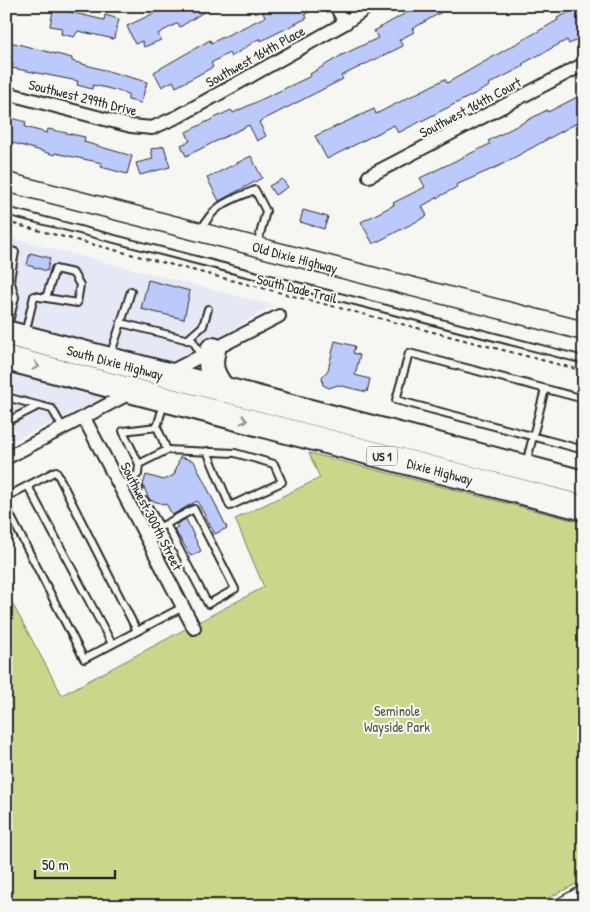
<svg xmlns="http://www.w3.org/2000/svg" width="590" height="912" font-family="'Patrick Hand',sans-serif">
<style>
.built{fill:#e5e9f5}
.green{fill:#cad78b;stroke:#7a815b}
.building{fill:#bccafb;stroke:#2b2b2b}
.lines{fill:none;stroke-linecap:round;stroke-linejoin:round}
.lane-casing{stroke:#2b2b2b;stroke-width:10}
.street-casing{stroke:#2b2b2b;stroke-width:16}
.secondary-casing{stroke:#2b2b2b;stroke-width:21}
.highway-casing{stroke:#2b2b2b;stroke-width:28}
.path{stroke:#2b2b2b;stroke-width:2;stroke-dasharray:4 4;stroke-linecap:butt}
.lane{stroke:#f6f6f2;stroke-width:6}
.street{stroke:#f6f6f2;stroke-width:12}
.secondary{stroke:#f6f6f2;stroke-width:18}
.highway{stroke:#f6f6f2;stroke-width:24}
.oneway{stroke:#90908e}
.labels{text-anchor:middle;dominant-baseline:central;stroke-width:4;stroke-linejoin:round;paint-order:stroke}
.shield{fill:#f6f6f2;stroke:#686867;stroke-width:1}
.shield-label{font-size:12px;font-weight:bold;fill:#2b2b2b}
.street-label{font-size:14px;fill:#2b2b2b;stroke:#f6f6f2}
.park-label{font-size:14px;fill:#535643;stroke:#f6f6f2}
</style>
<rect width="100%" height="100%" fill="#f6f6f2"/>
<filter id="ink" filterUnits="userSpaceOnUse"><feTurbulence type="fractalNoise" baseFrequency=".02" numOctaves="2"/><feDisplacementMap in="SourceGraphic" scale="10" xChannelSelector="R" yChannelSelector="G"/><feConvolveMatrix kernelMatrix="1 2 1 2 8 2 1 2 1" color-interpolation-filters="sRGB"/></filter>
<g filter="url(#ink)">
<polygon class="built" points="6,237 273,305 170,367 6,444"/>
<polygon class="green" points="309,453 584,523 584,880 533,906 6,906 6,592 62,695 264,587 235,519 320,478"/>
<g class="building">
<polygon points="54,6 67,6 66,11 104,20 105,15 119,19 114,39 78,31 74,37 61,34 62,28 50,26"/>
<polygon points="169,6 213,6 180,27 178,23 161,32 158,34 161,40 144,47 142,41 135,44 127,26"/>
<polygon points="272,6 322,6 305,14 307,18 261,41 260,38 231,57 229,53 211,63 213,67 176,87 173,81 162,87 154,72 210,40 211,43 265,17 262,11"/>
<polygon points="411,6 452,6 412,29 414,32 399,40 403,46 341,76 343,79 259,122 266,136 257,141 249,125 186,156 181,145 190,141 186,132 231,110 233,113 311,76 310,74 342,55 378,38 374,31 413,9"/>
<polygon points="579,8 584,17 584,37 569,44 567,40 522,64 524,66 489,84 490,86 398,133 394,125 327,159 315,136 374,109 376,114 445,79 447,83 558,20 557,18"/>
<polygon points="6,41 72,58 72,61 147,82 141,103 128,100 128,94 107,88 93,85 92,89 77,85 78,81 12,68 13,64 6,63"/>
<polygon points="581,95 584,101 584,119 499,166 456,185 457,187 422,206 427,216 373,244 361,222 394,205 393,203 425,187 420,178 490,144 488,141 547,110 548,112"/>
<polygon points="12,118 26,122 25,127 47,133 48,129 85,137 84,142 132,156 127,174 101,167 102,163 55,153 55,155 6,141 6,122 11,123"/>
<polygon points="164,146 170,167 140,175 136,163 153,159 151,149"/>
<polygon points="251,156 262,178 219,201 207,178"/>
<polygon points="282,179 288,187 275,195 269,186"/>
<polygon points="303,210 328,217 324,229 300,222"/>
<polygon points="30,253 50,258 47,271 27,265"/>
<polygon points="148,280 190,291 184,319 141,309"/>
<polygon points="335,341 355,346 353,353 360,355 355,375 370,379 367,392 338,385 329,388 323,385 322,377 328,370"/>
<polygon points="180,457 194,461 227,528 215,534 197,501 172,515 167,505 150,500 148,497 143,485 146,475 164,480 174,475"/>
<polygon points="186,519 201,551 191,556 174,529 178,527 176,524"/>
</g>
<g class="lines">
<defs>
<g id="lane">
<polyline points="6,211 584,360"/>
<path d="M 201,231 C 213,204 229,201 255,190 L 266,211 L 257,246"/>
<polyline points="6,249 15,252 10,279 15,297 7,330"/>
<polyline points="121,323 131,291"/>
<polyline points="25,334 34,296 77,303 80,285 73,273 55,269 46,298"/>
<polyline points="187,340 203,326 208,309"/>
<polyline points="110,356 121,323 193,341 202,356"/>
<polyline points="6,397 52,409 63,428"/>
<polyline points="584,399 409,353 396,400 584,450"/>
<polyline points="6,422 38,406"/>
<polyline points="167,450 235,453 274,464 282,482 230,506 207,451"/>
<polyline points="139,464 123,431 157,427"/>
<polyline points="526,464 545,389"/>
<polyline points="133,478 139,488"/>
<polyline points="28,486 112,644"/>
<polyline points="121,487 138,474 139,464 167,450 157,427 164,403"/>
<polyline points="6,497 56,471 137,631"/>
<polyline points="145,501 160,527"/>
<polyline points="6,507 84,659 183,607"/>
<polyline points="144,536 166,524 208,604 235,589 194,509 166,524"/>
</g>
<g id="street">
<polyline points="336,6 345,23"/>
<polyline points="6,93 131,126 152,128 179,116 345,23 369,6"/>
<polyline points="369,176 584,64"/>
<polyline points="168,373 279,316"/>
<polyline points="84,418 194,628"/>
<polyline points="6,458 132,392"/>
</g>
<g id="secondary">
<polyline points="6,182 584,331"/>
<polyline points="564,906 584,895"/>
</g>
<g id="highway">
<polyline points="6,333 584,483"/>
<path d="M 213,350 C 208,368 213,376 223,390"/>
<polyline points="6,358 584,508"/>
</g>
</defs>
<use href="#lane" class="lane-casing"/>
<use href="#street" class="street-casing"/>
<use href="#secondary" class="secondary-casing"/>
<use href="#highway" class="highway-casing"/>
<polyline class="path" points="6,222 584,371"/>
<use href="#lane" class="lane"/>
<use href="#street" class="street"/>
<use href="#secondary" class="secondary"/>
<use href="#highway" class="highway"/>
</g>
<defs><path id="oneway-chevron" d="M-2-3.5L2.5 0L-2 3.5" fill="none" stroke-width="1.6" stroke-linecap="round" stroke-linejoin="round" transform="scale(1.25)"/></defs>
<g class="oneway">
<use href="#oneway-chevron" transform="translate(36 366) rotate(14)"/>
<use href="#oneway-chevron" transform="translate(244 420) rotate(14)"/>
</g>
</g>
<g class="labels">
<rect class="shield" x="367" y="446.5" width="30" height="19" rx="4"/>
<g class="shield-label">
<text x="382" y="456">US 1</text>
</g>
<g class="street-label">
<text transform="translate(255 56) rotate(-29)">Southwest 164th Place</text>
<text transform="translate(83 97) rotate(14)">Southwest 299th Drive</text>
<text transform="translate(470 107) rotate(-28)">Southwest 164th Court</text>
<text transform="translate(295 257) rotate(15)">Old Dixie Highway</text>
<text transform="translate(297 288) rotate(14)">South Dade Trail</text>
<text transform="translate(115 362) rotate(15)">South Dixie Highway</text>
<text transform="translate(440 471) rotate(15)">Dixie Highway</text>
<text transform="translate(152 516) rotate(63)">Southwest 300th Street</text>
</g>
<g class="park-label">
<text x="397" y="710">Seminole<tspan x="397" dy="16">Wayside Park</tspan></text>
</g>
</g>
<rect width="590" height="912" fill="none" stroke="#f6f6f2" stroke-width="25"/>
<rect x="12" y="12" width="565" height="887" fill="none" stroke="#2b2b2b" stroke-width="2" filter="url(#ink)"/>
<path d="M35 870v8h80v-8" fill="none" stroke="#2b2b2b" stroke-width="2.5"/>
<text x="42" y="870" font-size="15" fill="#2b2b2b" stroke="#f6f6f2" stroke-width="4" paint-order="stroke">50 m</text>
</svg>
